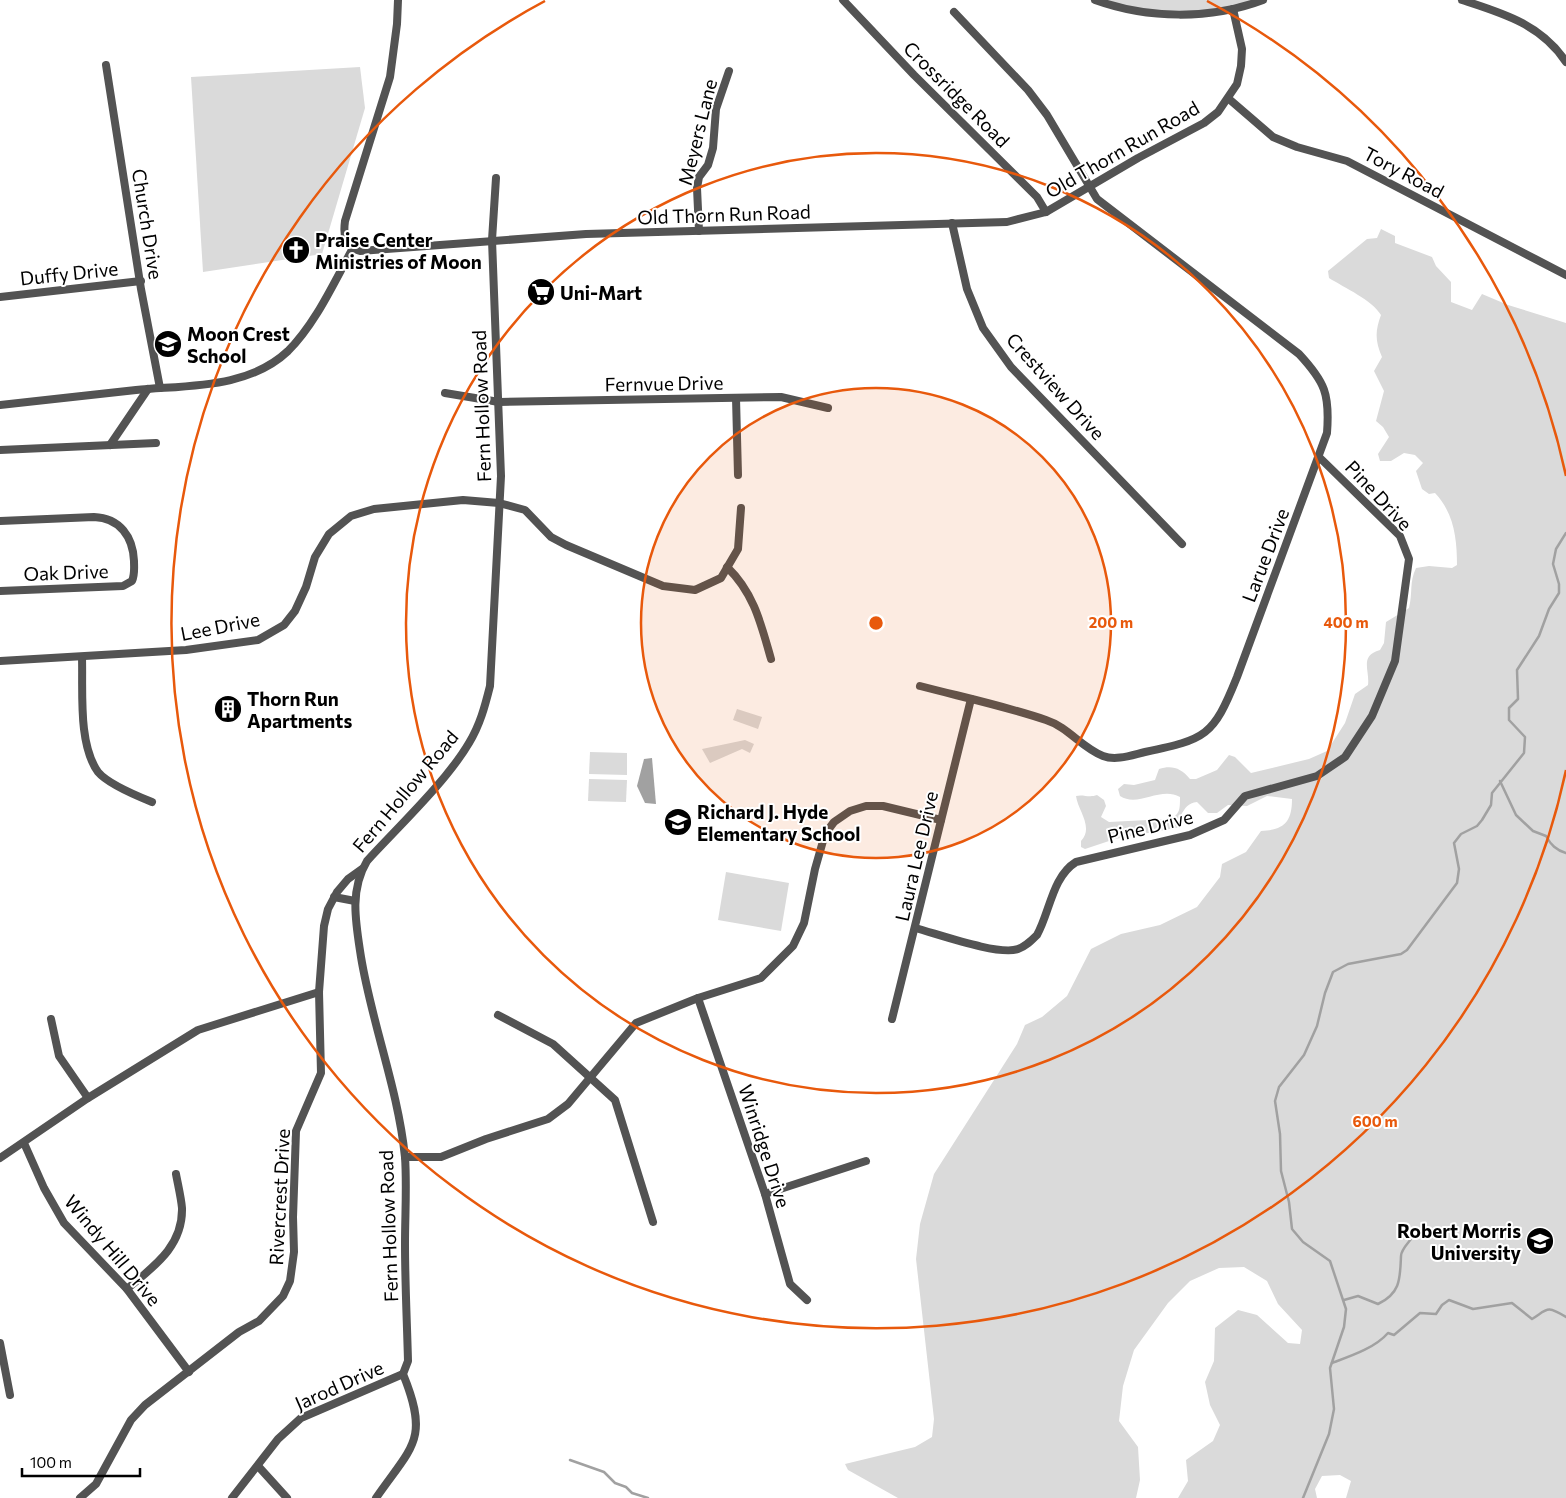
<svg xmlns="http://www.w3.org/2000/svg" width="1566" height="1498" font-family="Commissioner,sans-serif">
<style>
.green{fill:#dadada}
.water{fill:#a1a1a1}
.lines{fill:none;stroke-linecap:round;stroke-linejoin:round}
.stream{stroke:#a1a1a1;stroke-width:2.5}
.minor{stroke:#535353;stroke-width:8}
.ring{fill:none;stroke:#e8590c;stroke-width:2.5}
.labels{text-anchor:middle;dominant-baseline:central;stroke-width:4;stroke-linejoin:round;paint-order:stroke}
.street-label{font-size:19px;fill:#000;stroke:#fff}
.poi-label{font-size:19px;font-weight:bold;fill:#000;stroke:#fff;text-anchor:start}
.centre{fill:#e8590c;stroke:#fff;stroke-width:2.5}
.ring-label{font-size:15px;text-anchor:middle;font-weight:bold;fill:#e8590c;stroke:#fff;stroke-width:4;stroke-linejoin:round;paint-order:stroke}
</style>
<rect width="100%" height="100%" fill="#fff"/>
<g class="green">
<polygon points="1095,0 1263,0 1233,9 1159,14"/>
<polygon points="360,67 365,108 322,254 203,272 191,77"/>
<path d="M 1381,229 L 1395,236 L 1395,243 L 1432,257 L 1436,266 L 1451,282 L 1451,302 L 1472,310 L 1482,294 L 1508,305 L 1566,323 L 1566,1498 L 1346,1498 L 1351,1481 L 1340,1475 L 1322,1476 L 1315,1489 L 1317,1498 L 1178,1498 L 1188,1481 L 1186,1460 L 1213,1441 L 1220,1425 L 1210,1405 L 1205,1382 L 1214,1361 L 1215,1328 L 1238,1310 L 1257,1315 L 1288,1343 L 1300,1344 L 1302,1330 L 1278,1304 L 1267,1281 L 1244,1267 L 1219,1268 L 1190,1281 L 1168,1303 L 1134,1350 L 1123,1386 L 1119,1421 L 1138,1447 L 1140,1480 L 1136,1498 L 898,1498 L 848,1470 L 845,1464 L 915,1447 L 932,1437 L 934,1419 L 916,1259 L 920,1224 L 934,1174 L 1017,1044 L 1025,1025 L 1042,1017 L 1067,996 L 1091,949 L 1121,934 L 1160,925 L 1197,907 L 1220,877 L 1222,864 L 1246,852 L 1261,831 C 1284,830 1292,822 1292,799 L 1267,796 L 1247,806 L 1228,805 L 1217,813 L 1208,813 L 1197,802 C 1188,803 1185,808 1181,815 L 1183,823 L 1181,827 L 1115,839 L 1085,849 L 1081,847 L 1081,841 C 1094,827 1078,811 1076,796 C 1083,794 1089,798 1097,795 L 1104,800 L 1106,806 L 1101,817 L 1109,822 L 1167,819 C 1180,816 1180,810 1180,797 C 1160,786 1138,808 1120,796 L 1118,789 L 1124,784 L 1134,785 L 1155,780 L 1159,769 C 1172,765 1181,768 1190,779 L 1196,779 L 1217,770 L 1229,755 L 1235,757 L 1251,773 L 1309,759 L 1327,751 L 1345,723 L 1355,694 L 1368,685 C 1370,670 1359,656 1380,650 L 1384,643 L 1386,622 L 1409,608 C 1413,592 1409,583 1416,568 L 1429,566 L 1452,568 L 1457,565 C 1457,539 1454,513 1435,493 L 1429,494 L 1422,489 L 1416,471 L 1423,463 L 1415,455 L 1404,453 L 1391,461 L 1380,461 L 1378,454 L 1389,437 L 1383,427 L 1376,421 L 1384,391 L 1374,371 L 1382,357 C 1375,341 1375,331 1381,315 C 1372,300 1345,288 1329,278 L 1328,271 L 1367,239 L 1377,238 Z"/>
<polygon points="737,709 762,717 758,729 733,720"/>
<polygon points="745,740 754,744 750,753 742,749 710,763 702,749"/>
<polygon points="590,752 627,753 627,775 589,774"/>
<polygon points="589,779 627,780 626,802 588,801"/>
<polygon points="726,872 789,883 781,931 718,920"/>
</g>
<polygon class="water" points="652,758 656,804 645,803 637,786 644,759"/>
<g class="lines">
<g class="stream">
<path d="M 1500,781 L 1516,815 L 1533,831 L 1546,836 C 1551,845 1556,850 1566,853"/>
<path d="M 1344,1300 L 1358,1296 L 1378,1304 C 1401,1293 1400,1278 1401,1256 C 1401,1250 1408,1243 1411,1239"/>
<path d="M 1332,1363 C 1351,1356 1375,1348 1388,1333 L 1394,1335 L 1420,1313 L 1436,1314 L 1442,1305 L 1449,1300 L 1473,1309 L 1512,1303 L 1532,1319 C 1548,1309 1546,1305 1566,1317"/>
<polyline points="570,1460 604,1472 615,1483 626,1487 632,1493 648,1498"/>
<polyline points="1303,1498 1329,1434 1334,1409 1330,1368 1344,1327 1346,1309 1330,1261 1303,1242 1292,1229 1289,1202 1281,1171 1280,1134 1275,1101 1279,1087 1304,1055 1317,1026 1325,993 1333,972 1348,964 1401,954 1407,950 1457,883 1459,869 1454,843 1461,834 1477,826 1482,820 1491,805 1492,793 1524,753 1525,737 1509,720 1509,708 1518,699 1517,670 1539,636 1549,609 1559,593 1559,584 1553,564 1556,549 1566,533"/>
</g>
<g class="minor">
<path d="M 398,0 L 397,24 L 390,77 L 345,221 C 343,236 345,247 360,251 L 586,234 L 1007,222 L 1046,212 L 1138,158 L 1204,123 L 1218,112 L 1237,84 L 1241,66 L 1242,49 L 1233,9"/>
<polyline points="843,0 914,75 1037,197 1046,212"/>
<path d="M 1095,0 C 1148,19 1210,20 1263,0"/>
<path d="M 1462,0 C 1502,13 1541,24 1566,62"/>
<polyline points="106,65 141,289 160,388"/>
<polyline points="1229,99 1273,137 1297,147 1347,161 1566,275"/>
<polyline points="952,223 967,289 983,328 1011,367 1182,544"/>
<polyline points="699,231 697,188 699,177 708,165 713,148 716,109 729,71"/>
<polyline points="0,297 141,281"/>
<polyline points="445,393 499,402 781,397 828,408"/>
<polyline points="736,398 738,475"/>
<path d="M 0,405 C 45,400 91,395 136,390 C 187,385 248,389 288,351 C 316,323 334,282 353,248"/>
<polyline points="110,445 148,389"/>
<polyline points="0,450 156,443"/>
<path d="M 0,521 L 94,517 C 120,518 133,537 134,561 C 134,568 135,574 132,581 L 123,586 L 0,591"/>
<path d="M 727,567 C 754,593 761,624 771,659"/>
<path d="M 82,658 C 83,691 78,744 98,772 C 108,784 137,796 152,802"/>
<polyline points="0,661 186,650 258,640 284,625 295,611 306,587 315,557 329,534 351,516 374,509 463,500 499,503 525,510 551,537 566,545 663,586 695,590 721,578 738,549 741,508"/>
<path d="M 920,686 C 962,697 1005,706 1046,720 C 1068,727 1082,748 1103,756 C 1116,761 1132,755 1145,752 C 1206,739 1213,737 1237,677 L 1327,433 C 1330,394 1325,382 1299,354 L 1097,199 L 1047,115 L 1028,90 L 954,12"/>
<polyline points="334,897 355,901"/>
<path d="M 915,928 C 938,934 999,956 1018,949 C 1026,946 1031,941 1037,935 C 1050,912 1052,877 1076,862 L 1190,835 L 1224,820 L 1245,796 L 1317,776 L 1345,757 L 1372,716 L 1395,661 L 1409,559 L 1400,536 L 1319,457"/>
<polyline points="698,998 765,1194 790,1284 807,1300"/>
<polyline points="498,1015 553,1044 615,1100 653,1222"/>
<polyline points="51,1019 59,1056 88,1098"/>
<polyline points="892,1019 971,699"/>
<polyline points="24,1143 44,1188 64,1223 127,1289 189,1372"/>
<polyline points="405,1157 441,1157 486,1139 548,1119 568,1104 636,1023 698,998 761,978 793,946 804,923 815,869 825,834 834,822 850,811 866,806 883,806 941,820"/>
<polyline points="0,1158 88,1098 198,1030 319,992"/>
<polyline points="765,1194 866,1161"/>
<path d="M 127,1289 C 153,1267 183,1247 182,1208 C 181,1197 178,1185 176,1174"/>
<polyline points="0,1343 10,1395"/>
<polyline points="258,1466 287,1498"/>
<polyline points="80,1498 96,1484 131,1420 145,1405 239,1332 259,1321 283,1296 290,1281 294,1252 293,1217 296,1131 321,1073 319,992 324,926 328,909 337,892 348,879 362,869"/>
<polyline points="232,1498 278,1439 301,1418 403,1374"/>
<path d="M 376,1498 C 412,1446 430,1440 403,1374 L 408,1361 C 407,1322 405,1283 405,1244 C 405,1215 407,1185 405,1157 C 398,1089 372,1024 361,957 C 356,924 349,891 367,861 C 398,827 446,782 469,743 C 480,725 485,706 490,686 L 501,476 L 492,240 L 496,178"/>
</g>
</g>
<circle cx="876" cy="623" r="235" fill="#e8590c" fill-opacity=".12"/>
<g class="ring">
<circle cx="876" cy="623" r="235"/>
<circle cx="876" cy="623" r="470"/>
<path d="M1566 770A705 705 0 1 1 545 1M1207 1A705 705 0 0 1 1566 476"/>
</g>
<defs>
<symbol id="church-disc" viewBox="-11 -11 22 22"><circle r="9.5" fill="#000" stroke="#fff"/><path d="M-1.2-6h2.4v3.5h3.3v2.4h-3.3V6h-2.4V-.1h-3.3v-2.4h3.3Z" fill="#fff"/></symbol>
<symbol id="supermarket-disc" viewBox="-11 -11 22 22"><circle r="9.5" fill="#000" stroke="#fff"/><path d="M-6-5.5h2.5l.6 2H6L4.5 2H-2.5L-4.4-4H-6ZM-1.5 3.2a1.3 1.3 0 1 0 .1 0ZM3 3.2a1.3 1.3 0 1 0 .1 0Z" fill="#fff"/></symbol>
<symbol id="school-disc" viewBox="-11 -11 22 22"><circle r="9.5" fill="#000" stroke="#fff"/><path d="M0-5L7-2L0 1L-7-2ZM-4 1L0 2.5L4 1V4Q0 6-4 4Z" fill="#fff"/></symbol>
<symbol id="building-disc" viewBox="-11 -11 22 22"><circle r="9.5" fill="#000" stroke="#fff"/><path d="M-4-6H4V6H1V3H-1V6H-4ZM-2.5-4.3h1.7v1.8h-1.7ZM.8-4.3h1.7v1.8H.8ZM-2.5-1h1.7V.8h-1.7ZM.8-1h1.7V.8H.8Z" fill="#fff"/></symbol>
<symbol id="university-disc" viewBox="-11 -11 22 22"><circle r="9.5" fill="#000" stroke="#fff"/><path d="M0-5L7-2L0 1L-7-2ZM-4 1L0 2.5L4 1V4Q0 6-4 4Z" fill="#fff"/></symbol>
</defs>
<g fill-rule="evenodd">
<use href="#church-disc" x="280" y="234" width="32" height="32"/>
<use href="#supermarket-disc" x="525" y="276" width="32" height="32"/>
<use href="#school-disc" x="152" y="328" width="32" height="32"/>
<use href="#building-disc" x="212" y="693" width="32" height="32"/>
<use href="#school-disc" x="662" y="806" width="32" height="32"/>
<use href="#university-disc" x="1524" y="1225" width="32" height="32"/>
</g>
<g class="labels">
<g class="street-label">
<text transform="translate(957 94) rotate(45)">Crossridge Road</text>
<text transform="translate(697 132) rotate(-76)">Meyers Lane</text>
<text transform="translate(1122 149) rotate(-30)">Old Thorn Run Road</text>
<text transform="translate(1404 172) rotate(28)">Tory Road</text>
<text transform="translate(724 214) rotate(-2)">Old Thorn Run Road</text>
<text transform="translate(148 224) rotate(81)">Church Drive</text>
<text transform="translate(69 273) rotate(-6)">Duffy Drive</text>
<text transform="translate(664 383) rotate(-1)">Fernvue Drive</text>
<text transform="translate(1056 386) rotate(48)">Crestview Drive</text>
<text transform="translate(481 406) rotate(-92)">Fern Hollow Road</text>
<text transform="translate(1379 495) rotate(47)">Pine Drive</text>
<text transform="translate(1265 555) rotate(-69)">Larue Drive</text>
<text transform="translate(66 572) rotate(-2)">Oak Drive</text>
<text transform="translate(220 626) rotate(-11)">Lee Drive</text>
<text transform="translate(405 791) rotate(-50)">Fern Hollow Road</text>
<text transform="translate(1150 826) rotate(-14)">Pine Drive</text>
<text transform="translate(916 856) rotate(-77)">Laura Lee Drive</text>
<text transform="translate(765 1146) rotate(72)">Winridge Drive</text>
<text transform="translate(279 1197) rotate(-87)">Rivercrest Drive</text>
<text transform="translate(388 1226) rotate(-92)">Fern Hollow Road</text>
<text transform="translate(113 1250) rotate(50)">Windy Hill Drive</text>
<text transform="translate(339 1385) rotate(-24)">Jarod Drive</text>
</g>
<g class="poi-label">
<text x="315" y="239">Praise Center<tspan x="315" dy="22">Ministries of Moon</tspan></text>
<text x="560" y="292">Uni-Mart</text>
<text x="187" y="333">Moon Crest<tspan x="187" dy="22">School</tspan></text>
<text x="247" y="698">Thorn Run<tspan x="247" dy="22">Apartments</tspan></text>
<text x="697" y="811">Richard J. Hyde<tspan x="697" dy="22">Elementary School</tspan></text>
<text x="1521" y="1230" text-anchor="end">Robert Morris<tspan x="1521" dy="22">University</tspan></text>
</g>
</g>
<circle cx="876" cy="623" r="8" class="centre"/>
<g class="ring-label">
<text x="1111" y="628">200 m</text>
<text x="1346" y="628">400 m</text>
<text x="1375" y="1127">600 m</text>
</g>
<path d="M22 1468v8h118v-8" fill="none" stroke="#000000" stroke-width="2.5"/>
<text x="30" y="1468" font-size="15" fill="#000000" stroke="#ffffff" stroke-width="4" paint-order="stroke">100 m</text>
</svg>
